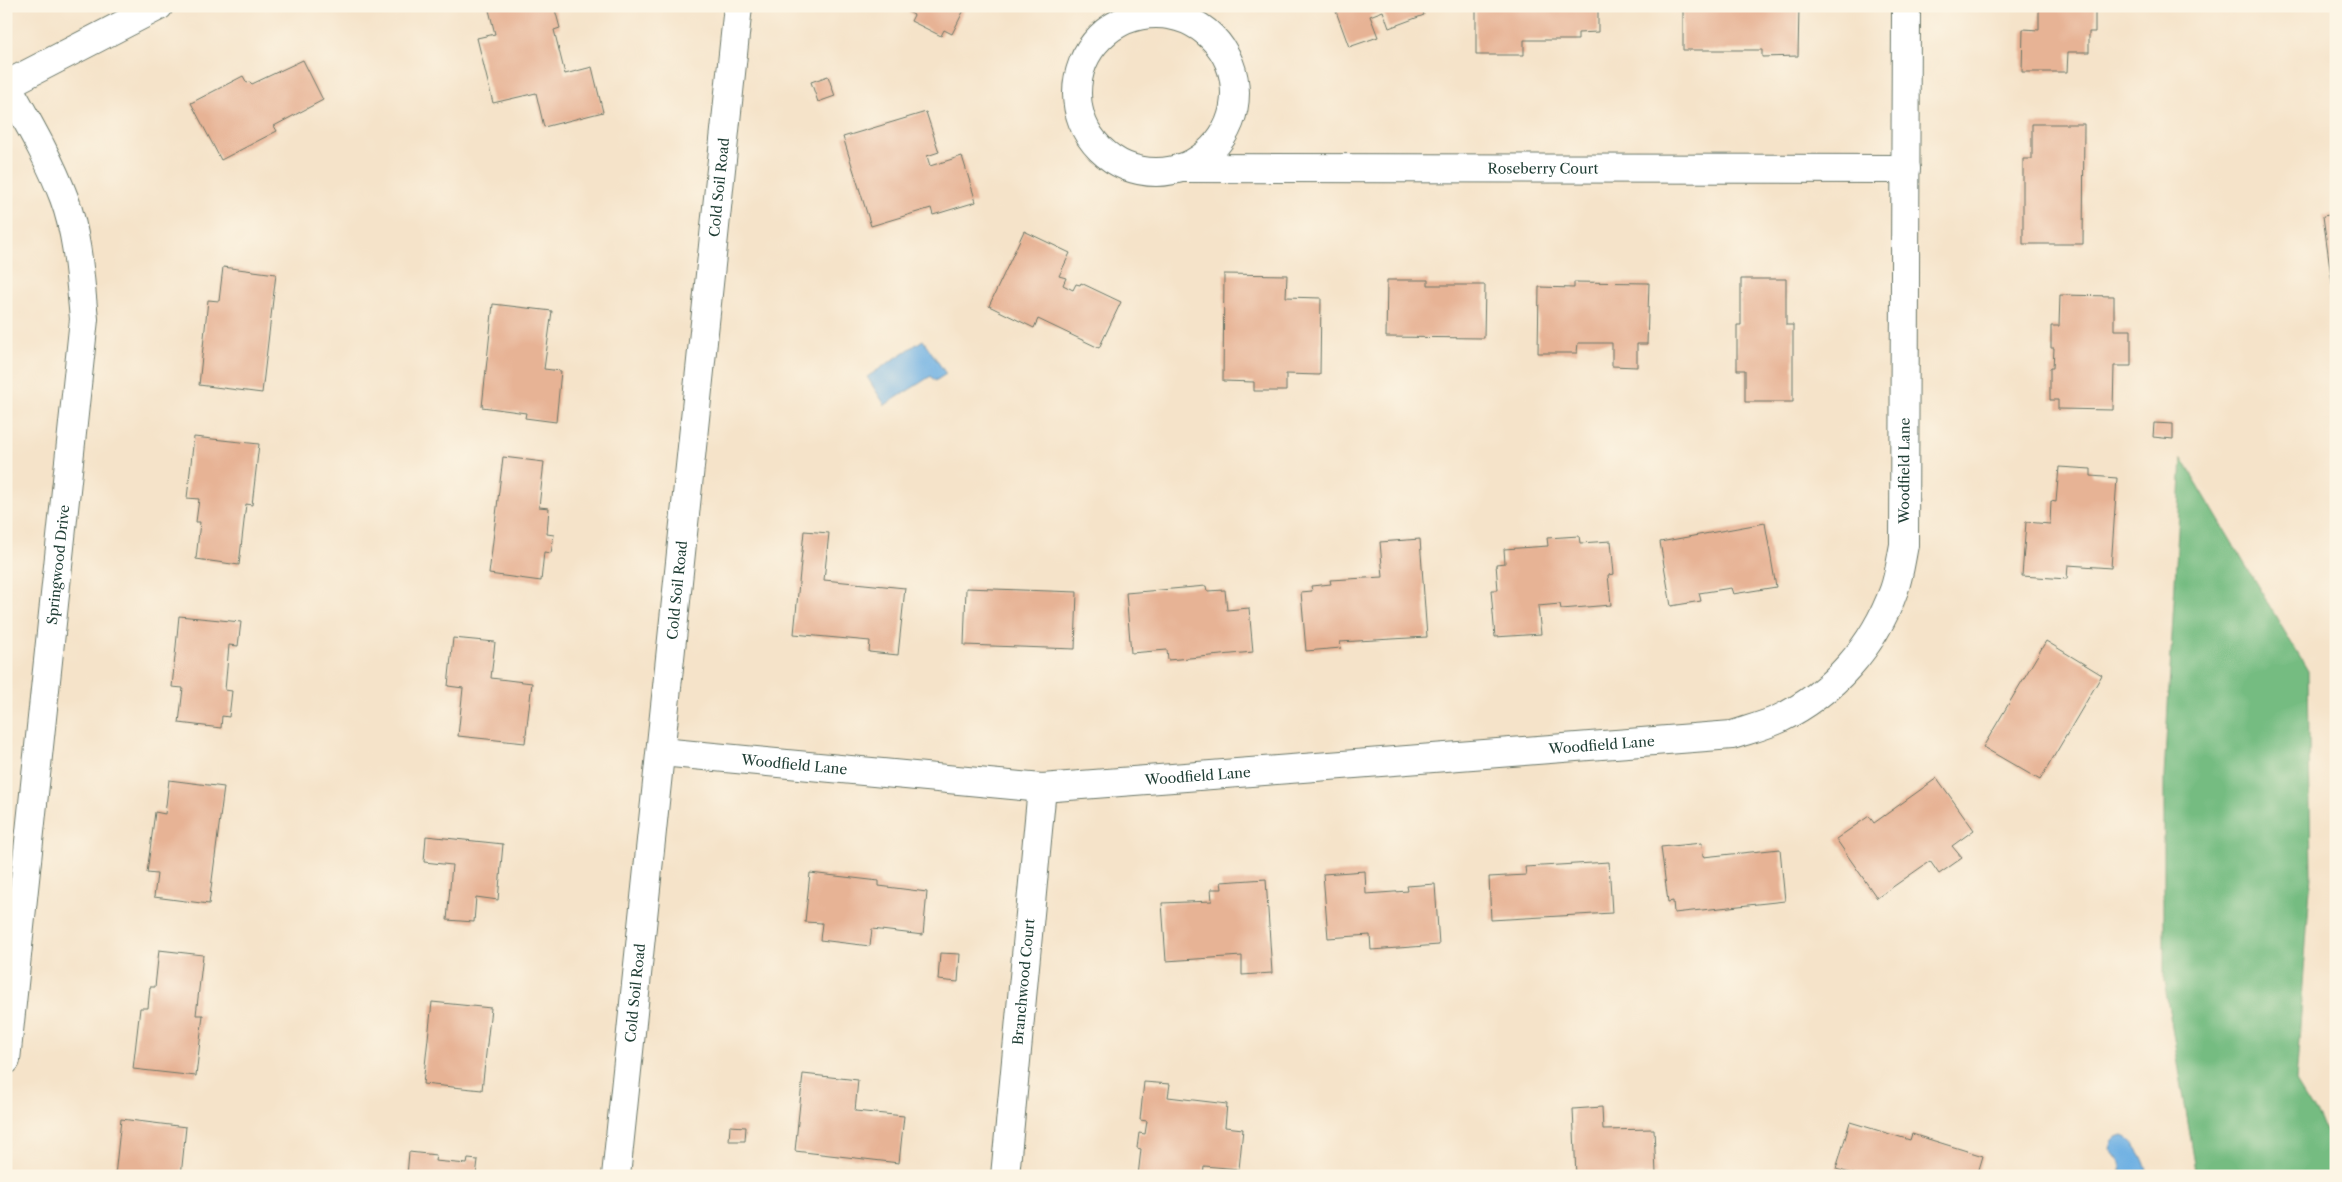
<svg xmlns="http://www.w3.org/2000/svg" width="2342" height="1182" font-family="'Libre Caslon Text',serif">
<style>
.forest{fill:#74bc81;stroke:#4a7c5a}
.water{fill:#6eb0e3;stroke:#46768c}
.building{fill:#e7b395}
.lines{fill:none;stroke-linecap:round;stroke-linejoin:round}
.street-casing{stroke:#6a7768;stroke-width:30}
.secondary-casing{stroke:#6a7768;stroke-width:30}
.street{stroke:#fff;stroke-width:28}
.secondary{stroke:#fff;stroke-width:28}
.labels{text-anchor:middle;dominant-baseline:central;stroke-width:5;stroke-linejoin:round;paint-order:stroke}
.street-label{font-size:14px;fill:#1f3d34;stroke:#fcf5e5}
</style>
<rect width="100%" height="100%" fill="#fcf5e5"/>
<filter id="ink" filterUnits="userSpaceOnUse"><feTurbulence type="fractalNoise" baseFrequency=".02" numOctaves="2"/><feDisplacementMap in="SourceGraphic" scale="10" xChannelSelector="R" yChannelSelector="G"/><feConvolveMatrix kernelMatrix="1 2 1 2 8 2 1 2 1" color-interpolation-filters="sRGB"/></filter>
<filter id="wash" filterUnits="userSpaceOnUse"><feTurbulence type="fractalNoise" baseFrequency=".0096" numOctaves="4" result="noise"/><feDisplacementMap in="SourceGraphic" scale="20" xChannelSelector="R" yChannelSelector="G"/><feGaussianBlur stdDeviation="1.12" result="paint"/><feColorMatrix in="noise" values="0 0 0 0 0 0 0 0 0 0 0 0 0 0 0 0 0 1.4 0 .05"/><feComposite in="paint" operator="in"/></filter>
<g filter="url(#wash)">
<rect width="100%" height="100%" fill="#f5e3c9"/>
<polygon class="forest" points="2182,458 2308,671 2311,874 2296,1082 2336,1147 2336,1176 2197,1176 2164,981 2164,777"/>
<g class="water">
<polygon points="923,340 946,374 935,381 931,376 885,405 867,377"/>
<path d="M 2122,1136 C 2136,1141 2146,1162 2148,1176 L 2121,1176 L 2121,1164 L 2110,1149 C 2112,1141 2114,1138 2122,1136 Z"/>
</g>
<g id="blocks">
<g class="building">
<polygon points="488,6 554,6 560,28 554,30 565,74 592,67 603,112 544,127 536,93 493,103 477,38 495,34"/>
<polygon points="897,6 966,6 952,34 944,30 941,36 911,21 914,15"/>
<polygon points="1334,6 1421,6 1424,15 1389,28 1383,11 1370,16 1378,37 1349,47"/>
<polygon points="1476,6 1598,6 1598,32 1578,33 1578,40 1524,40 1524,55 1476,55"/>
<polygon points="1683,6 1799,6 1798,56 1762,57 1762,50 1683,50"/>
<polygon points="2036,6 2095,6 2095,32 2089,32 2089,52 2068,52 2067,72 2022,72 2023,29 2039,30 2039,9 2036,9"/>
<polygon points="303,60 323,100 274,126 277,131 221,160 191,103 243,76 247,83 250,82 252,84"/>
<polygon points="828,76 835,96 818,102 811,82"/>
<polygon points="926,112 939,152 927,156 930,166 962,156 976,202 933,215 931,208 871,226 843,137"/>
<polygon points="2032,124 2084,124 2083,244 2023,244 2023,159 2032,159"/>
<polygon points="2336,214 2336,305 2335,305 2323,216"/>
<polygon points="1024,231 1070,253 1059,276 1066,278 1063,285 1073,290 1076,284 1080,285 1081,283 1121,302 1099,348 1038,319 1034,328 989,306"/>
<polygon points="223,267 276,274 262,393 199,385 208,300 219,301"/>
<polygon points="1224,274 1287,275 1286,297 1321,298 1320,375 1286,374 1286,391 1254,391 1254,382 1223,381"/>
<polygon points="1741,279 1786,279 1786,325 1793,325 1793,402 1745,402 1745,370 1737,370 1737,325 1741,325"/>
<polygon points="1387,280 1428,280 1428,285 1485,285 1484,338 1386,337"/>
<polygon points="1574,282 1649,283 1647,344 1637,344 1637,367 1612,366 1612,343 1578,343 1577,353 1538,353 1539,287 1574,288"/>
<polygon points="2060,295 2114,296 2114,330 2131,330 2131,366 2114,366 2113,410 2058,409 2058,400 2050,400 2050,368 2053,368 2054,348 2051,348 2051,326 2059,326"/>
<polygon points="493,304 552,311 544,369 561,371 556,422 525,418 526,413 482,407"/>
<polygon points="2154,423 2173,424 2173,439 2153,437"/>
<polygon points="194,437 259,444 252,505 246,504 239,565 196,559 200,522 196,522 199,499 187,498"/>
<polygon points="503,457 544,462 539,507 549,508 547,534 554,535 551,553 544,552 541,581 489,574"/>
<polygon points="2059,467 2091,469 2091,476 2117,478 2111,568 2068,565 2067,579 2022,576 2026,522 2050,524 2051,501 2056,502"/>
<polygon points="1765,523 1776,587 1733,594 1731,588 1699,593 1701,601 1671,606 1660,542"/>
<polygon points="804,531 829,533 824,580 905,588 898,655 869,652 870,641 794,634"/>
<polygon points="1579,536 1580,543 1611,541 1614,574 1608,575 1611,605 1561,609 1560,604 1538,606 1541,634 1495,637 1491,590 1498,590 1496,564 1505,563 1504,549 1548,546 1547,538"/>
<polygon points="1420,539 1427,637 1340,642 1341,648 1306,651 1301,592 1312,591 1311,586 1331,584 1330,580 1383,577 1380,542"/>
<polygon points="1206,586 1207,591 1225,590 1227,610 1249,608 1253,652 1168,660 1167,650 1131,653 1126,593"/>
<polygon points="966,588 1077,592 1075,649 964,645"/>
<polygon points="179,616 241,622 238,646 229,645 225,690 232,691 229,717 222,716 221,728 179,723 183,688 172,687"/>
<polygon points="453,638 495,642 491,678 532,683 525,743 458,736 463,688 448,686"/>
<polygon points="2046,641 2102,675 2040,780 1983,747"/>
<polygon points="1937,778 1974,830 1952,846 1962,858 1939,874 1930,861 1877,898 1836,839 1869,816 1874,823"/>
<polygon points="169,780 224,787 209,904 154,897 157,874 147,873 155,812 165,814"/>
<polygon points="426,836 503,844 498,900 476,897 474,922 447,920 452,865 424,862"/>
<polygon points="1702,843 1703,857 1780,849 1785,901 1674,913 1673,901 1668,902 1661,847"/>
<polygon points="1609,862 1612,913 1491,920 1489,877 1526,875 1525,867"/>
<polygon points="1365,871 1366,894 1408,891 1407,886 1435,884 1439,945 1371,950 1370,935 1328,938 1323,874"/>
<polygon points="810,873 879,881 879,886 927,892 923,935 872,929 870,946 820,940 822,923 805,922"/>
<polygon points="1266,879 1272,973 1242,975 1242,956 1166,961 1162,903 1212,901 1211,889 1222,889 1221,882"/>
<polygon points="159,950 203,955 196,1015 203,1015 196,1076 133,1069 140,1008 148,1008 150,987 155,987"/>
<polygon points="940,953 960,954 958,982 938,980"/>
<polygon points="432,1002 491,1008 482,1090 423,1084"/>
<polygon points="803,1074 858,1080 855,1111 904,1116 899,1163 795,1151"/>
<polygon points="1144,1082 1170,1084 1168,1097 1227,1104 1225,1127 1243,1129 1239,1169 1204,1166 1203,1176 1138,1176 1141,1149 1137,1148 1139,1133 1145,1134 1147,1121 1140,1120"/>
<polygon points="1602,1107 1603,1130 1654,1129 1656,1174 1576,1176 1573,1109"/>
<polygon points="121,1119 186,1127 181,1176 115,1176"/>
<polygon points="1850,1122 1910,1140 1912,1134 1983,1156 1977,1176 1860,1176 1836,1169"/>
<polygon points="730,1126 746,1127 745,1141 729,1141"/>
<polygon points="409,1152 436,1155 435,1161 467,1164 468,1159 478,1160 476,1176 407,1176"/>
</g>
</g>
</g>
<g filter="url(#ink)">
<use href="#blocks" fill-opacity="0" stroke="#6a7768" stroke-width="1"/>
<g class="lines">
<defs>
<g id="street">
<circle cx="1156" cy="93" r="79"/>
<polyline points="6,85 159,6"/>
<path id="s1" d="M 1181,168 L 1906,169"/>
<path id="s2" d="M 661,752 L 1042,788 L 1732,735 C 1747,730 1764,726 1779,719 C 1833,693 1874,646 1894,590 C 1899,576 1901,560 1904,545 L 1906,6"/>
<path id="s3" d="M 6,1060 L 84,319 C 80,278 78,236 64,198 C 49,158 27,121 7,85"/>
<path id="s4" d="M 1005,1176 L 1042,788"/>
</g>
<g id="secondary">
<path id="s5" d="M 616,1176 L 738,6"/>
</g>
</defs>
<use href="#street" class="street-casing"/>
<use href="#secondary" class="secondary-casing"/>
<use href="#street" class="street"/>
<use href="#secondary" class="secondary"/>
</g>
</g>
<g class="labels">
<g class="street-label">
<text stroke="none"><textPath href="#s1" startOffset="362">Roseberry Court</textPath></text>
<text stroke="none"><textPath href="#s5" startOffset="994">Cold Soil Road</textPath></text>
<text stroke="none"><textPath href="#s2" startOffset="1422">Woodfield Lane</textPath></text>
<text stroke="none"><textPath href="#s3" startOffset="498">Springwood Drive</textPath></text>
<text stroke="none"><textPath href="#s5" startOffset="589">Cold Soil Road</textPath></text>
<text stroke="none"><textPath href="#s2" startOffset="944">Woodfield Lane</textPath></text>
<text stroke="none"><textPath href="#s2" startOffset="134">Woodfield Lane</textPath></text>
<text stroke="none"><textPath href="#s2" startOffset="539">Woodfield Lane</textPath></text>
<text stroke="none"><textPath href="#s4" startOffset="195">Branchwood Court</textPath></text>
<text stroke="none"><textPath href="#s5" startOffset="184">Cold Soil Road</textPath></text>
</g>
</g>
<rect width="2342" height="1182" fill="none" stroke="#fcf5e5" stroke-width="25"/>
</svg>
